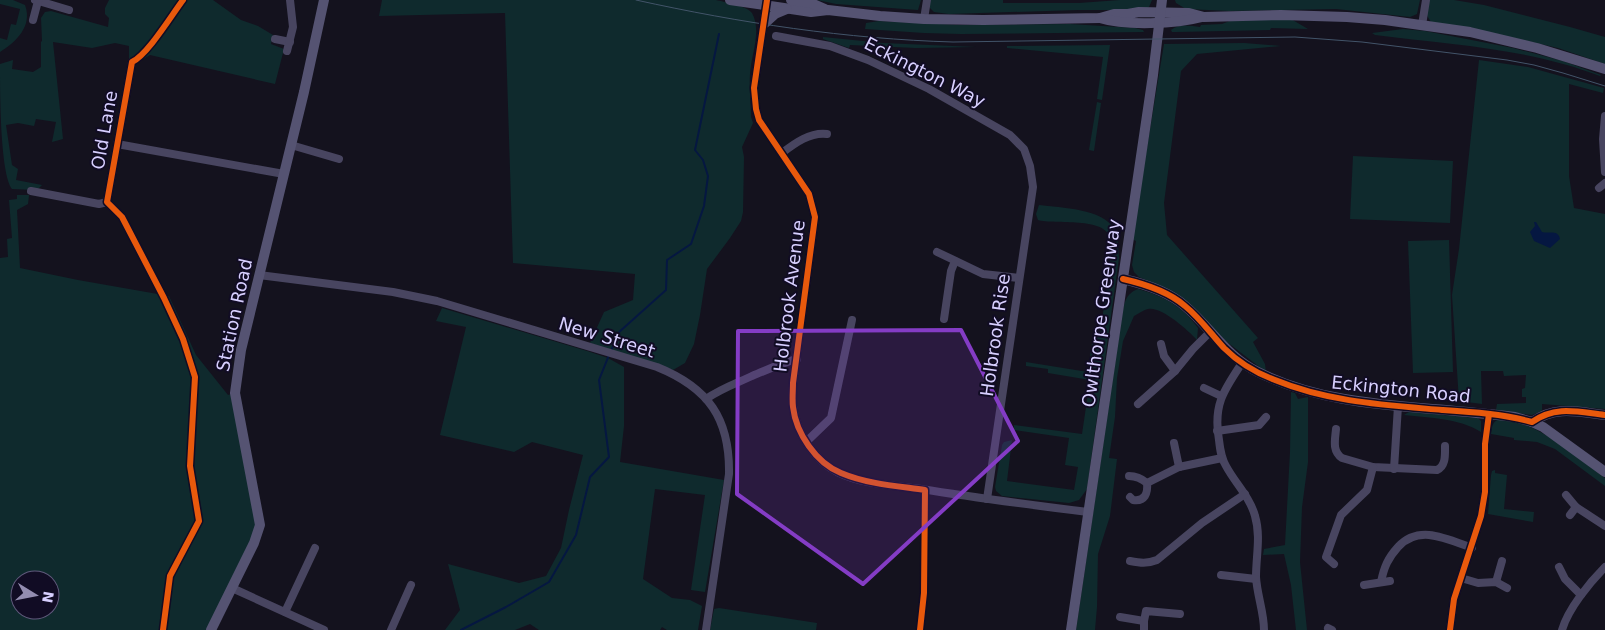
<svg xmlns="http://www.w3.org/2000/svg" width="1605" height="630" font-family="'DejaVu Sans',sans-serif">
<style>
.green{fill:#0f2a2d;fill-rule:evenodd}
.water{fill:#051741}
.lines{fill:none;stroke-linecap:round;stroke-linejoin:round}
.stream{stroke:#051741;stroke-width:2}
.street{stroke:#484560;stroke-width:8}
.secondary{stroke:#555372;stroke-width:10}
.tram{stroke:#425469;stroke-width:1}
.cycleway-casing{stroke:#110c24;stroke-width:9}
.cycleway{stroke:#e8590c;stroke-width:6}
.marked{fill:#843cc5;fill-opacity:0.2;stroke:#843cc5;stroke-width:4;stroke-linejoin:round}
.labels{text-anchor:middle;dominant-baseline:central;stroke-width:4;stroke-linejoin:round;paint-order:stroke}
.street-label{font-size:18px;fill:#d7cfff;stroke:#110c24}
</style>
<rect width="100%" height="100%" fill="#14121e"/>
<g class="green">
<path d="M 0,0 L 13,0 L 25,5 C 33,26 16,42 0,52 L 0,38 L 7,40 L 11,24 L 16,25 L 20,9 L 0,4 Z"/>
<path d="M 109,0 L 213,0 L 241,20 L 258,26 L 273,35 L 271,44 L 284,49 L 275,84 L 150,55 L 140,61 L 129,60 L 129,46 L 115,43 L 92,48 L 53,42 L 63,139 L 52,142 L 56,122 L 36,119 L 34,126 L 18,123 L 6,125 L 12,165 L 18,169 L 16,180 L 42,185 L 37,190 L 12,189 C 0,173 0,89 0,64 L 13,60 L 12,69 L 33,72 L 41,67 L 41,42 L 42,41 L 41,18 L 45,12 L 51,11 L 108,27 L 109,18 L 105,14 L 105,8 Z"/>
<path d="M 382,0 L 716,0 C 724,2 747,6 752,13 C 762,31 751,55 750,74 C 749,88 751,103 751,117 L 753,123 L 742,147 L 744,157 L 743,212 L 741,221 L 730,238 L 707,269 L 700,315 L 694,344 L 685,363 L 673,370 L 590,343 L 604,312 L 633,300 L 635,274 L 513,263 L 505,13 L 379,16 Z"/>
<polygon points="817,0 921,0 918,10 836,4"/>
<polygon points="930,0 1003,0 1003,3 1079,3 1120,0 1152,0 1149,7 1143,10 1078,10 949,14 934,12 930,8"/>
<polygon points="1175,0 1420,0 1417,14 1410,17 1336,9 1229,11 1186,9 1176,3"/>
<polygon points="1428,0 1454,0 1484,5 1570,27 1605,37 1605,64 1558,48 1479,30 1431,22 1426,14"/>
<path d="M 1235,19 L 1291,19 L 1308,29 L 1271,28 L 1270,30 L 1177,32 L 1172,32 L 1171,30 C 1180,23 1190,26 1200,27 L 1201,25 L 1222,24 Z"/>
<polygon points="879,21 960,25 1070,24 1135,28 1143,30 1144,32 961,34 924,33 865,29 866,23"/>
<path d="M 1403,29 L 1425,31 L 1513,48 L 1563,61 L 1601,75 L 1600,76 C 1588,72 1576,67 1563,64 C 1504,47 1437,43 1375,35 L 1372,33 Z"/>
<polygon points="823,37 883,43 976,47 916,48 850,45 849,48 823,39"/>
<polygon points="1244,43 1281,46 1197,54 1181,71 1164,203 1167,235 1258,338 1253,342 1265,364 1266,372 1227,342 1179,295 1139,277 1134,272 1132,265 1136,241 1132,239 1164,44"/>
<polygon points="1110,45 1102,100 1097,99 1103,57 1007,48 1007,46"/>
<polygon points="1479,60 1528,67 1604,88 1603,93 1569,84 1569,176 1574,208 1605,214 1605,409 1542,404 1542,411 1532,415 1496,410 1497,404 1526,403 1526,397 1522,397 1522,389 1525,388 1526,375 1504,376 1503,371 1481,371 1482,404 1459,401 1452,295 1459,249"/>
<polygon points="1097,102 1101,103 1094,151 1089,150"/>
<polygon points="1353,156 1453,161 1450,223 1350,219"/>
<path d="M 17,195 L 29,195 L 28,204 L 17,210 L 20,268 L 78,280 L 169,296 L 196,355 L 228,395 L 235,393 L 260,525 L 211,630 L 0,630 L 0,258 L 8,257 L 7,239 L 12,238 L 9,200 L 17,199 ZM 20,580 L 50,580 L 50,610 L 20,610 Z"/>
<path d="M 1039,205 C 1061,208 1103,208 1115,230 C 1119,238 1118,249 1119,258 L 1087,489 L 1079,500 L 1069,503 L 1002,496 L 996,491 L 995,487 L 1002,445 L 1004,442 L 1012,440 L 1007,481 L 1074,490 L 1078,467 L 1065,465 L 1069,438 L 1014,430 L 1014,425 L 1082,434 L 1090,380 L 1048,373 L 1048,369 L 1026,366 L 1026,362 L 1088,372 L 1093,335 L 1100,336 L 1111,252 L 1109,251 C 1110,247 1111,243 1110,239 C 1107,216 1054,225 1038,220 L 1036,214 Z"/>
<polygon points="1449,240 1453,372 1413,373 1408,241"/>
<path d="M 1138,289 C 1165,297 1181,305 1198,328 L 1197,340 C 1188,330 1161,306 1148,309 C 1143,310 1138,314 1134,316 L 1123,341 L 1117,378 L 1115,417 L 1109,458 L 1117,459 L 1110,516 L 1098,554 L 1097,607 L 1095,630 L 1076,630 L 1122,316 C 1124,304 1125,294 1138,289 Z"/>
<polygon points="442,308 587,351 608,358 624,367 624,426 620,462 724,480 705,592 691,590 705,495 655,489 643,579 672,598 690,600 702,606 698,630 667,630 662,627 660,630 539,630 530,624 515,630 445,630 460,610 448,564 519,583 546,576 561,548 569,510 583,455 532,442 514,452 440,435 466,327 436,321"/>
<polygon points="1291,392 1295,393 1298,399 1308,397 1308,462 1302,507 1300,562 1307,630 1296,630 1291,585 1284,554 1263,555 1264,549 1285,545 1290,452"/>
<path d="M 1409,412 L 1478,418 L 1481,421 L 1481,432 C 1458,418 1431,418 1404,415 Z"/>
<path d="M 1500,419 C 1541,423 1573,455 1605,478 L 1605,486 L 1555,449 L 1537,442 L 1514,440 L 1514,438 L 1491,434 C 1492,427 1492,421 1500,419 Z"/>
<polygon points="1495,470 1495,473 1507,475 1504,509 1534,512 1533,522 1488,514 1491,475 1492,471"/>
<polygon points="719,608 817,623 816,630 710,630 714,609"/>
</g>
<path class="water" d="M 1534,222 L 1536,222 L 1542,232 C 1549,234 1558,229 1560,239 L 1550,248 L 1534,241 L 1530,232 L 1535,226 Z"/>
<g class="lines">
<g class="stream">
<polyline points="611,351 618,333 666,290 667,260 691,244 704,206 708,176 703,160 695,150 719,34"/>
<polyline points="461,630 506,607 549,582 576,535 590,477 609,457 599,380 609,355"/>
</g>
<g class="street">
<polyline points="35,0 69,10"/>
<path d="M 767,0 L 754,88 L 756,109 L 759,120 L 809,194 L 815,217 L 793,383 C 793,391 792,399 793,406 C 796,433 815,461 839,473 C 864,485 895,485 921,489 C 977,498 1032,505 1088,512"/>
<polyline points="924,19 927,0"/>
<polyline points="33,20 38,1"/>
<polyline points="1422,25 1426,0"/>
<polyline points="776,36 830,46 868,60 929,89 1010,135 1024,149 1030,166 1033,187 987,499"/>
<polyline points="275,39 290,42"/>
<polyline points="287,51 293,27 290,0"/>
<polyline points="1605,116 1603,139 1605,172"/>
<polyline points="117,144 284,174"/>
<polyline points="291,145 339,159"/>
<path d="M 782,153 C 795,143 810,132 827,134"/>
<polyline points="1599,188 1605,183"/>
<polyline points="31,191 99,204 107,202"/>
<polyline points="107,202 132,62"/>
<polyline points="107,202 122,217"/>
<polyline points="937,252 983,274 1019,278"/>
<path d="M 259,275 L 393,292 L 437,301 L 657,367 C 709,388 730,419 729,474 L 706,630"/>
<polyline points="944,319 951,271 955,261"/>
<polyline points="1161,344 1164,356 1175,371"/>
<path d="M 1242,363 C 1223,391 1213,406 1219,440 C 1220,449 1221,458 1226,466 C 1235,483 1250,497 1255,516 C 1261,536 1256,556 1256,577 C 1257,595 1264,612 1264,630"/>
<polyline points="1204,388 1221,396"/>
<path d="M 706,399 C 720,389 737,383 752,376 C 767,370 781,363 797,359"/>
<polyline points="1138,404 1175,371 1193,349 1210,332"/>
<path d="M 1336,429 C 1335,440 1332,451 1342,458 L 1373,467 L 1437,470 C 1446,466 1445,455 1445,446"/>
<polyline points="1217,431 1259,425 1266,417"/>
<polyline points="806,442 831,418 852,320"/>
<polyline points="1174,443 1179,467"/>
<polyline points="1394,469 1398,406"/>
<path d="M 1129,476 C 1136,476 1141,478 1147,483 C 1148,493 1145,502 1133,500 L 1130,497"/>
<polyline points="1147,483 1179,467 1222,458"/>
<polyline points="1566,495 1576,507 1605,526"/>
<polyline points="1570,515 1576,507"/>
<path d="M 1130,561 C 1140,563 1147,564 1157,560 L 1202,523 L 1245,494"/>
<polyline points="1334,564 1326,557 1341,515 1367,490 1373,467"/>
<polyline points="1559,567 1565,579 1581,595"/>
<polyline points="1221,575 1256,579"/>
<polyline points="1461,578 1478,583 1496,582 1507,588"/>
<path d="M 1381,582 C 1384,567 1388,558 1398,547 C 1419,524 1447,539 1472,548"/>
<polyline points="1496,582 1502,561"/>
<polyline points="1364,585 1390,581"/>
<polyline points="232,588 324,630"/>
<polyline points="285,612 315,548"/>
<polyline points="1120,617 1144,621"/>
<polyline points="1328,628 1332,630"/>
<polyline points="391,630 411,585"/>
<polyline points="1144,630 1144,621 1146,611 1180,614"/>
<polyline points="1450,630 1454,599 1481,516 1485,492 1485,444 1489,414"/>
<path d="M 1562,630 C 1568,609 1590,582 1605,567"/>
</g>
<g class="secondary">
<polyline points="730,0 811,12 828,10 880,16 924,19 983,20 1100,18 1114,14 1128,14 1139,12 1189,13 1204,17 1281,15 1347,17 1385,20 1470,32 1537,48 1605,69"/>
<polyline points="791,0 811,3 825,9"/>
<path d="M 1100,18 C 1125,26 1176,24 1202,17"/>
<polyline points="765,23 775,14 787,9"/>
<path d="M 1123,279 C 1145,284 1168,291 1185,306 C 1211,328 1227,357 1258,372 C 1312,399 1372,404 1432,409 C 1460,411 1488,414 1515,417 L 1532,422 L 1543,427 L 1605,472"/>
<path d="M 1532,422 C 1556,405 1578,412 1605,415"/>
<polyline points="211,630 254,543 260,525 235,393 241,350 304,92 324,0"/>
<polyline points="1071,630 1153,75 1162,0"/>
</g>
<path class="tram" d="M 636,0 C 740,23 847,39 953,42 L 1295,37 L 1362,42 L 1507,60 L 1534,65 L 1563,73 L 1605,86"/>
<defs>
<g id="cycleway">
<path d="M 767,0 L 754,88 L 756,109 L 759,120 L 809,194 L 815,217 L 793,383 C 793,391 792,399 793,407 C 796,433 816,463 841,473 C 867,484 897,486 925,490 L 924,593 L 920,630"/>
<path d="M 1123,279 C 1145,284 1168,291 1185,306 C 1200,318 1211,334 1224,348 C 1238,362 1256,373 1275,380 C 1328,402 1385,405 1442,410 C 1472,412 1503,414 1532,422 C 1556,405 1578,412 1605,415"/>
<path d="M 163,630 L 170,576 L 199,521 L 190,466 L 195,377 L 183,339 L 164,298 L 122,217 L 107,202 L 132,62 C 148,54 171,16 183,0"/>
<polyline points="1450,630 1454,599 1481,516 1485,492 1485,444 1489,414"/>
</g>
</defs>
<use href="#cycleway" class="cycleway-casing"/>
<use href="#cycleway" class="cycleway"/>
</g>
<path class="marked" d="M 961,330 L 1018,441 L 863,584 L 737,494 L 738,331 Z"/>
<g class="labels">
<g class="street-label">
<text transform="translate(925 72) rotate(27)">Eckington Way</text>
<text transform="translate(104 130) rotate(-80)">Old Lane</text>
<text transform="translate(789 296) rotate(-83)">Holbrook Avenue</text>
<text transform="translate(1101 313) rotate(-82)">Owlthorpe Greenway</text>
<text transform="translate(234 315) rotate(-78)">Station Road</text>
<text transform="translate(995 335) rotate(-82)">Holbrook Rise</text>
<text transform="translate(607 337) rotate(17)">New Street</text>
<text transform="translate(1401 389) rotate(6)">Eckington Road</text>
</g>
</g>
<g transform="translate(35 595) rotate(100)"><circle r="24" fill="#110c24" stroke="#605a7c"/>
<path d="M0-4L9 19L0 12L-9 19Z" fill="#938db0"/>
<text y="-8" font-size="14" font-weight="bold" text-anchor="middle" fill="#d7cfff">N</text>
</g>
</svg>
